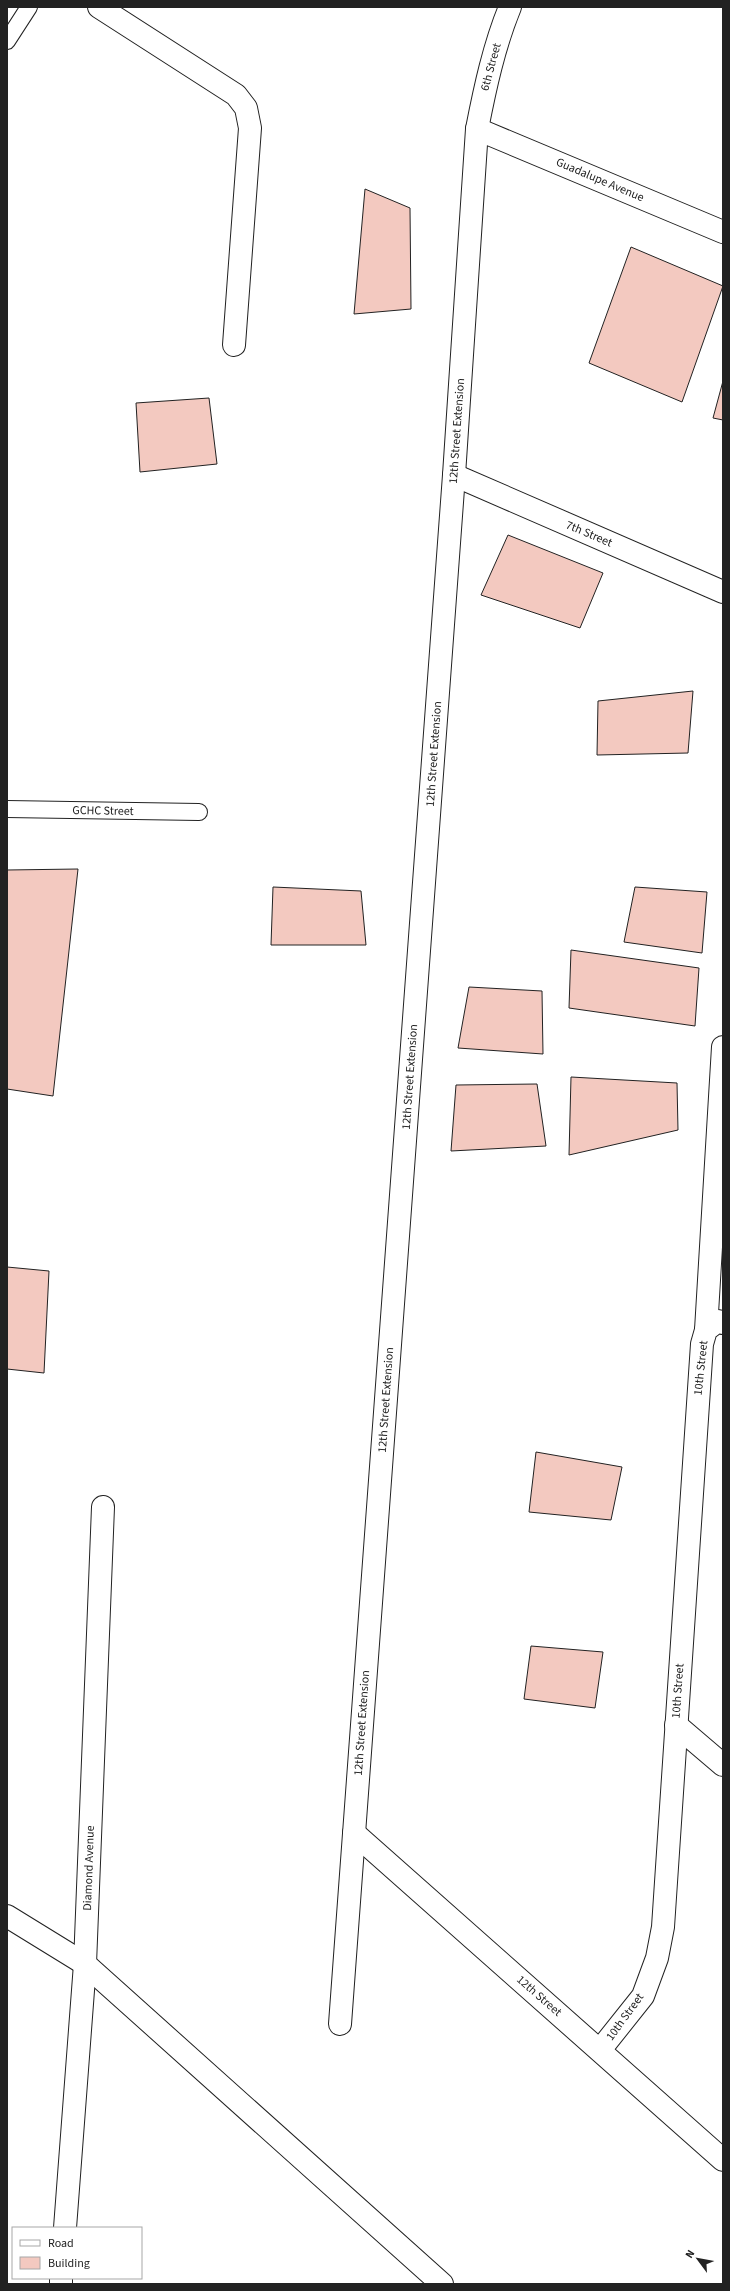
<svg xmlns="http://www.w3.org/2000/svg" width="730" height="2291" font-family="'Source Sans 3',sans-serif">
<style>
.building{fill:#f3c9c0;stroke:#222}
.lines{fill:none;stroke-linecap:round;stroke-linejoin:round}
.lane-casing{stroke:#222;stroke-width:18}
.street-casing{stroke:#222;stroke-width:24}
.lane{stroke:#fff;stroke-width:16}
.street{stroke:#fff;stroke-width:22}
.labels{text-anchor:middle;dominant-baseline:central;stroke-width:3;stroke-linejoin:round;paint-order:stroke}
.street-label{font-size:12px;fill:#222;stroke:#fff}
</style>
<rect width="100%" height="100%" fill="#fff"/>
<g class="building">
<polygon points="365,189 410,208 411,309 354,314"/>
<polygon points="631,247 723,286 682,402 589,363"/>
<polygon points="723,381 723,420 713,418"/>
<polygon points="209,398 217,464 140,472 136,403"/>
<polygon points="508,535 603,573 580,628 481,595"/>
<polygon points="693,691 688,753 597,755 598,701"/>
<polygon points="78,869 53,1096 7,1089 7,870"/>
<polygon points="273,887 361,891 366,945 271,945"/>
<polygon points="635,887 707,892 702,953 624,942"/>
<polygon points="571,950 699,968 695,1026 569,1008"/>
<polygon points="469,987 542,991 543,1054 458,1048"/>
<polygon points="571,1077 677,1083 678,1130 569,1155"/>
<polygon points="537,1084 546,1146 451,1151 456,1085"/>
<polygon points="7,1267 49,1271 44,1373 7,1369"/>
<polygon points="536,1452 622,1467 611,1520 529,1512"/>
<polygon points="531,1646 603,1652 595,1708 524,1699"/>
</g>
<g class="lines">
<defs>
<g id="lane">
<polyline points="7,41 29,7"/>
<polyline points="7,809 199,812"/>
</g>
<g id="street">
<polyline points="99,7 236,95 246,108 250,128 234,345"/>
<polyline points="477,129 723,232"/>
<polyline points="454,475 723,592"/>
<polyline points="706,1330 723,1047"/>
<polyline points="676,1725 723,1765"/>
<polyline points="354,1833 723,2160"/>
<polyline points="7,1916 85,1964 442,2284"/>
<path d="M 340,2024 L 454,475 L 477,129 C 485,88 494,46 510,7"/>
<polyline points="600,2050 643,1996 657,1958 663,1927 702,1344 706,1330 718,1321 723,1323"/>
<polyline points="65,2228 85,1964 103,1507"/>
<polyline points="61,2284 61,2278"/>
</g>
</defs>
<use href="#lane" class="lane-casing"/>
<use href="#street" class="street-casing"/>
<use href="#lane" class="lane"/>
<use href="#street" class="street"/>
</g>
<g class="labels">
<g class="street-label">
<text transform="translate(491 67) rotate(-75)">6th Street</text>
<text transform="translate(600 180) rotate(23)">Guadalupe Avenue</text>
<text transform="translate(457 431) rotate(-86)">12th Street Extension</text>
<text transform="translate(589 534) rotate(23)">7th Street</text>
<text transform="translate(434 754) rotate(-86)">12th Street Extension</text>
<text transform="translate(103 811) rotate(1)">GCHC Street</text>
<text transform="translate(410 1077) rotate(-86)">12th Street Extension</text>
<text transform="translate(701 1368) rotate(-84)">10th Street</text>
<text transform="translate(386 1400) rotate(-86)">12th Street Extension</text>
<text transform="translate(678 1691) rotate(-86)">10th Street</text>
<text transform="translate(362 1723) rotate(-86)">12th Street Extension</text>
<text transform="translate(89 1868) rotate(-88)">Diamond Avenue</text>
<text transform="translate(539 1996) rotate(41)">12th Street</text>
<text transform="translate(625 2017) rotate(-54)">10th Street</text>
</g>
</g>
<rect width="730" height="2291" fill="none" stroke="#222222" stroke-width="16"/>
<rect x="12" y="2227" width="130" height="52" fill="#ffffff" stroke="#a7a7a7"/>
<rect x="20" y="2240" width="20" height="6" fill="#ffffff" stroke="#a7a7a7"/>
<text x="48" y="2247" font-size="12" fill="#222222">Road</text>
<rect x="20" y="2257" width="20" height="12" fill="#f3c9c0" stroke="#a7a7a7"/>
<text x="48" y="2267" font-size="12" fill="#222222">Building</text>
<g transform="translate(698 2259) rotate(302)" stroke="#ffffff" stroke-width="3" paint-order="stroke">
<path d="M0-3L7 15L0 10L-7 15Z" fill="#222222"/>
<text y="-6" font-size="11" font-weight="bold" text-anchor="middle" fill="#222222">N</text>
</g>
</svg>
